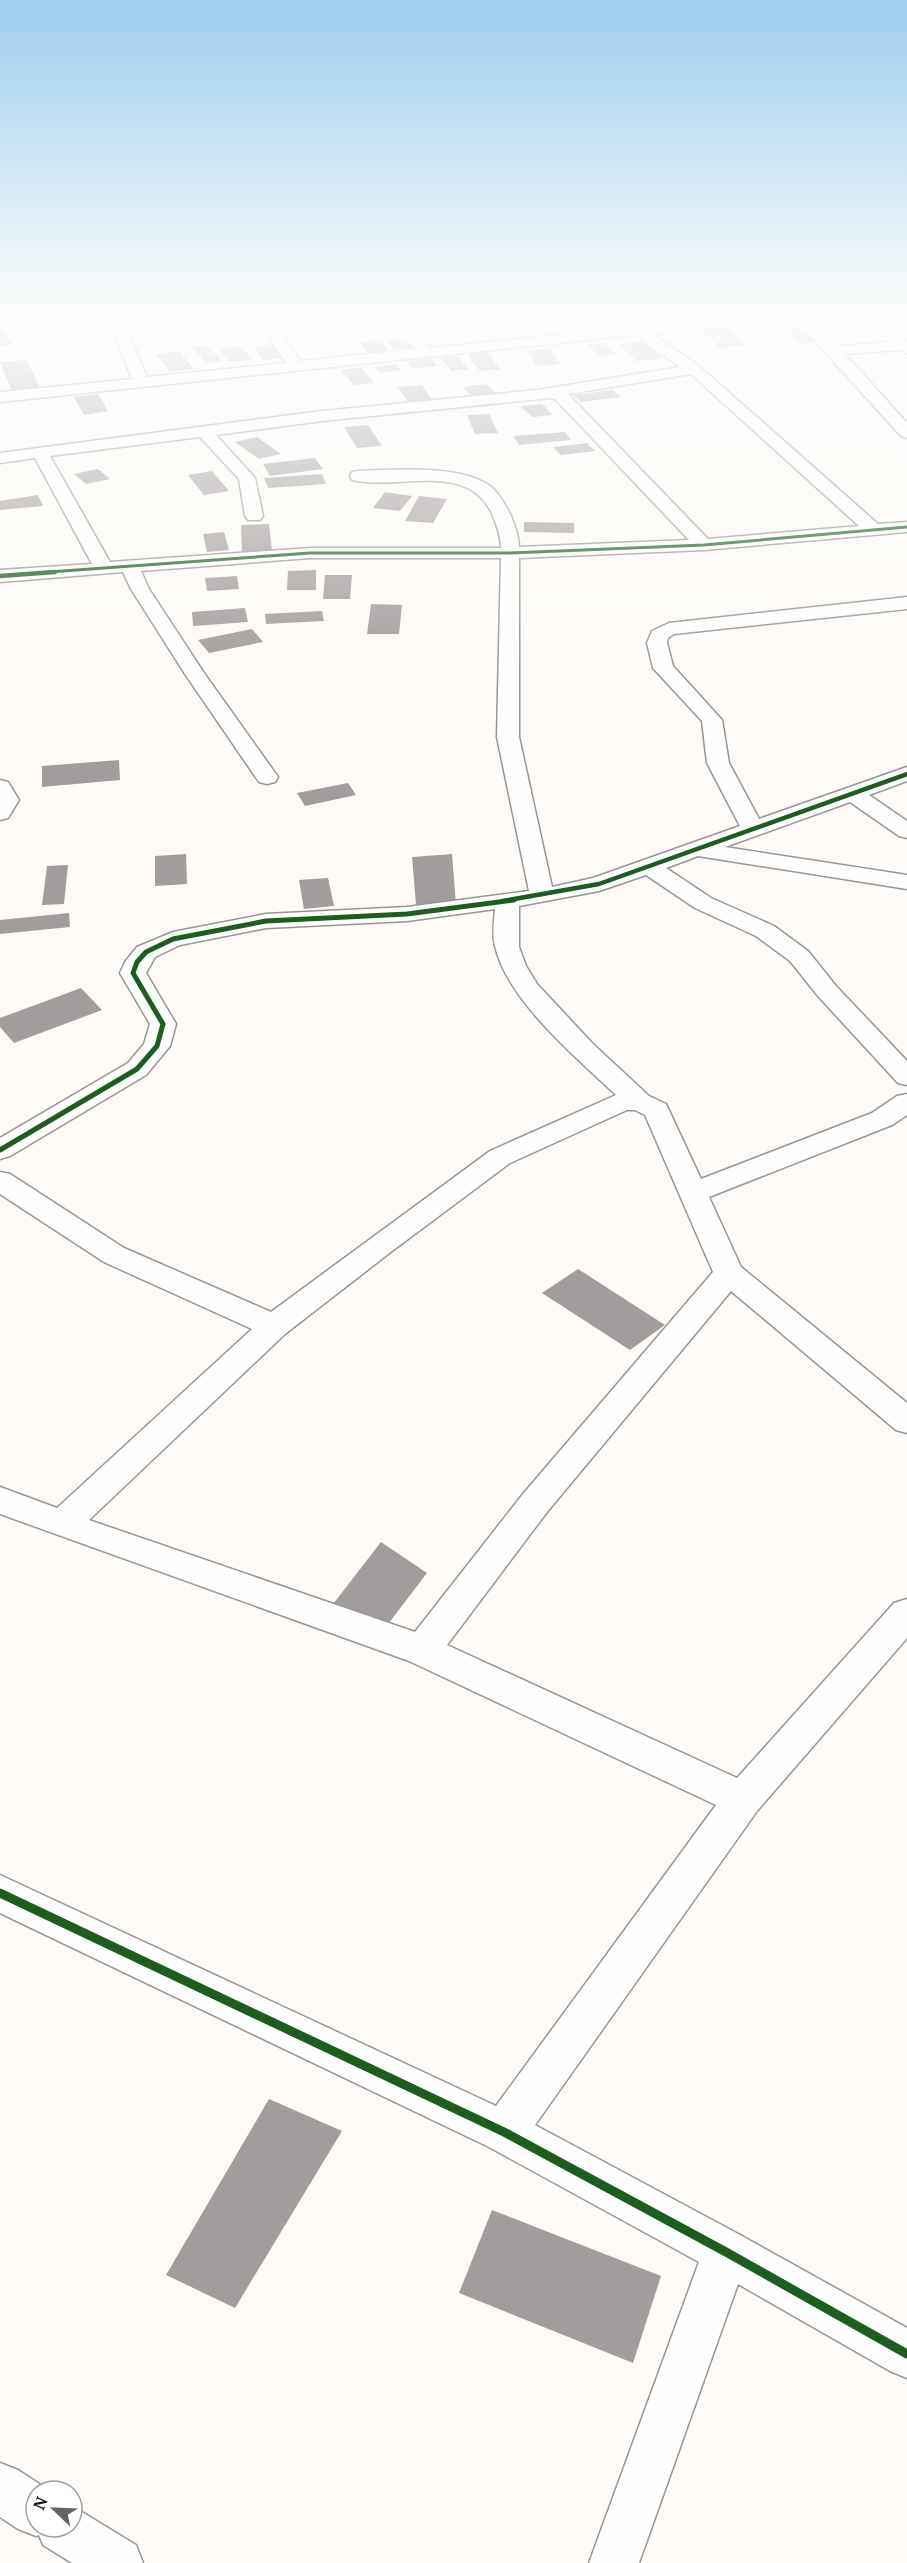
<svg xmlns="http://www.w3.org/2000/svg" width="907" height="2563" viewBox="0 0 907 2563" font-family="'PT Serif',serif">
<style>
.building{fill:#a19d9c}
.lines{fill:none;stroke-linecap:round;stroke-linejoin:round}
.minor-casing{stroke:#979695;stroke-width:3}
.minor{fill:#fffefe;fill-rule:evenodd}
.cycleway-far3-casing{stroke:#fff;stroke-width:5}
.cycleway-far2-casing{stroke:#fff;stroke-width:8}
.cycleway-far1-casing{stroke:#fff;stroke-width:9}
.cycleway-casing{stroke:#fff;stroke-width:13}
.cycleway-far3{stroke:#1b5e20;stroke-width:3}
.cycleway-far2{stroke:#1b5e20;stroke-width:4.5}
.cycleway-far1{stroke:#1b5e20;stroke-width:5}
.cycleway{stroke:#1b5e20;stroke-width:9}
</style>
<rect width="100%" height="100%" fill="#fdfaf7"/>
<g class="building">
<polygon points="223,318 250,318 253,322 229,325"/>
<polygon points="726,326 744,345 719,348 701,328"/>
<polygon points="797,326 822,341 804,344 779,329"/>
<polygon points="0,329 3,329 12,344 0,346"/>
<polygon points="407,339 413,347 393,349 387,341"/>
<polygon points="381,340 389,351 368,353 360,342"/>
<polygon points="646,341 663,359 636,361 618,344"/>
<polygon points="605,343 617,354 599,356 588,345"/>
<polygon points="276,344 285,358 262,360 254,346"/>
<polygon points="208,345 222,361 206,363 193,347"/>
<polygon points="240,346 253,359 230,362 217,349"/>
<polygon points="549,349 561,364 538,366 526,351"/>
<polygon points="179,351 194,369 170,372 156,354"/>
<polygon points="487,352 500,369 480,371 467,354"/>
<polygon points="457,356 468,369 451,371 440,357"/>
<polygon points="430,359 437,366 413,369 406,361"/>
<polygon points="27,360 40,388 12,391 0,362"/>
<polygon points="396,364 402,370 380,373 374,367"/>
<polygon points="361,367 374,383 354,385 341,370"/>
<polygon points="486,384 500,396 476,399 462,387"/>
<polygon points="422,385 433,401 409,403 398,387"/>
<polygon points="612,390 621,397 581,402 573,395"/>
<polygon points="98,394 108,411 84,415 74,397"/>
<polygon points="542,404 553,415 532,417 521,406"/>
<polygon points="489,414 498,433 475,434 467,415"/>
<polygon points="368,425 382,446 357,448 344,427"/>
<polygon points="565,432 571,440 519,445 513,436"/>
<polygon points="257,437 281,454 259,459 235,442"/>
<polygon points="587,443 595,451 561,455 553,447"/>
<polygon points="315,458 323,469 270,476 263,464"/>
<polygon points="98,469 110,479 86,484 74,474"/>
<polygon points="212,471 229,491 204,495 188,475"/>
<polygon points="322,474 326,484 268,488 264,478"/>
<polygon points="385,492 412,496 400,511 373,508"/>
<polygon points="38,495 43,506 0,510 0,501"/>
<polygon points="419,496 447,499 433,523 405,521"/>
<polygon points="524,522 574,523 574,533 524,532"/>
<polygon points="269,524 272,551 242,552 241,525"/>
<polygon points="224,532 229,550 207,552 203,534"/>
<polygon points="316,570 316,590 287,590 288,571"/>
<polygon points="325,575 352,575 350,599 323,599"/>
<polygon points="237,576 239,589 207,591 205,578"/>
<polygon points="371,604 402,605 399,634 367,634"/>
<polygon points="245,608 248,622 193,626 192,612"/>
<polygon points="322,611 324,621 266,624 265,614"/>
<polygon points="252,629 263,642 209,653 198,640"/>
<polygon points="119,760 120,780 42,787 42,766"/>
<polygon points="348,783 356,795 305,806 297,793"/>
<polygon points="186,854 187,884 155,886 155,856"/>
<polygon points="452,854 456,905 416,905 412,857"/>
<polygon points="68,865 64,904 42,905 47,866"/>
<polygon points="328,878 334,906 304,909 299,880"/>
<polygon points="69,913 70,927 0,934 0,920"/>
<polygon points="81,988 102,1010 14,1043 0,1027 0,1018"/>
<polygon points="578,1269 665,1325 630,1350 542,1293"/>
<polygon points="381,1542 427,1573 382,1632 330,1608"/>
<polygon points="269,2099 342,2131 235,2308 166,2275"/>
<polygon points="492,2210 661,2276 633,2363 459,2293"/>
</g>
<g class="lines">
<g class="minor-casing">
<g id="minor">
<polygon points="0,318 41,318 34,322 0,325"/>
<path d="M108,318H122L147,377L286,363L258,318H272L300,361L415,349L389,318H404L430,348L721,318H768L761,322L652,334L699,366L878,524L907,522V532L704,550L519,558V737L552,887L593,878L740,826L707,763L702,721L653,668L647,643L652,631L669,623L907,597V609L674,634L668,638L667,643L673,666L722,720L729,763L759,819L907,767V781L869,795L907,821V838L899,836L850,802L725,847L907,875V889L698,856L666,868L711,898L774,926L808,951L836,986L907,1061V1085L898,1083L818,996L790,961L756,936L695,908L646,875L599,891L519,906V947L526,966L537,984L593,1044L649,1096L666,1104L701,1179L872,1113L897,1096L907,1094V1115L892,1125L709,1197L741,1267L907,1403V1433L896,1430L731,1291L547,1512L447,1645L737,1778L894,1603L907,1599V1638L757,1811L535,2125L742,2236L907,2328V2378L890,2371L738,2284L639,2563H589L699,2262L489,2147L0,1913V1875L496,2106L716,1805L409,1661L0,1514V1487L57,1508L252,1329L104,1262L0,1194V1172L10,1174L124,1248L271,1312L490,1151L616,1095C577,1058 507,1000 495,946C492,935 494,921 495,909L407,921L266,928L180,945L155,957L146,973L176,1024L170,1046L146,1075L10,1156L0,1159V1138L128,1063L144,1044L150,1024L120,973L125,962L137,947L173,932L266,914L407,907L529,891L497,737L501,558H310L141,571L149,589L204,673L278,777L275,782L267,784L259,782L185,674L131,589L123,572L0,582V570L92,564L35,458L0,463V453L322,411L537,390L680,367L635,335L0,402V392L132,379ZM691,374L859,526L708,539L568,394ZM551,398L556,400L689,540L519,547C519,536 515,527 511,516C506,506 499,493 490,486C460,464 394,470 358,471L352,472L350,476L352,480C397,491 469,459 493,516C497,527 501,536 501,548H310L110,562L50,456L200,437L239,479L245,516L248,520H260L263,516L255,478L216,435L322,421ZM627,1110H635L645,1115L713,1272L523,1494L415,1632L89,1520L285,1334L392,1251L510,1163Z"/>
<polygon points="794,318 809,318 838,346 891,342 868,318 883,318 907,341 907,353 899,350 845,354 907,423 907,438 901,436"/>
<polygon points="0,780 8,782 19,800 8,818 0,820"/>
<polygon points="0,2463 18,2470 50,2491 36,2491 36,2527 72,2527 72,2506 136,2545 143,2563 72,2563 43,2545 39,2535 36,2536 18,2529 0,2517"/>
</g>
</g>
<use href="#minor" class="minor"/>
<g class="cycleway-far3-casing">
<polyline id="cycleway-far3" points="35,573 310,553 510,553 704,545 907,527"/>
</g>
<g class="cycleway-far2-casing">
<g id="cycleway-far2">
<polyline points="0,576 55,572"/>
<polyline points="503,901 599,884 907,774"/>
</g>
</g>
<g class="cycleway-far1-casing">
<polyline id="cycleway-far1" points="0,1150 137,1069 157,1046 163,1024 133,973 137,962 146,952 173,939 266,921 407,914 514,900"/>
</g>
<g class="cycleway-casing">
<polyline id="cycleway" points="0,1893 504,2132 726,2252 907,2354"/>
</g>
<use href="#cycleway-far3" class="cycleway-far3"/>
<use href="#cycleway-far2" class="cycleway-far2"/>
<use href="#cycleway-far1" class="cycleway-far1"/>
<use href="#cycleway" class="cycleway"/>
</g>
<linearGradient id="sky" x2="0" y2="1"><stop stop-color="#9eceee"/><stop offset="0.47" stop-color="#fefdfb"/><stop offset="1" stop-color="#fefdfb" stop-opacity="0"/></linearGradient>
<rect width="907" height="677" fill="url(#sky)"/>
<g transform="translate(54 2509) rotate(293)"><circle r="28" fill="#ffffff" stroke="#a0a0a0" stroke-width="1.5"/>
<path d="M0-4.5L10 22L0 15L-10 22Z" fill="#646362"/>
<text y="-9" font-size="16" font-weight="bold" text-anchor="middle" fill="#111111">N</text>
</g>
</svg>
